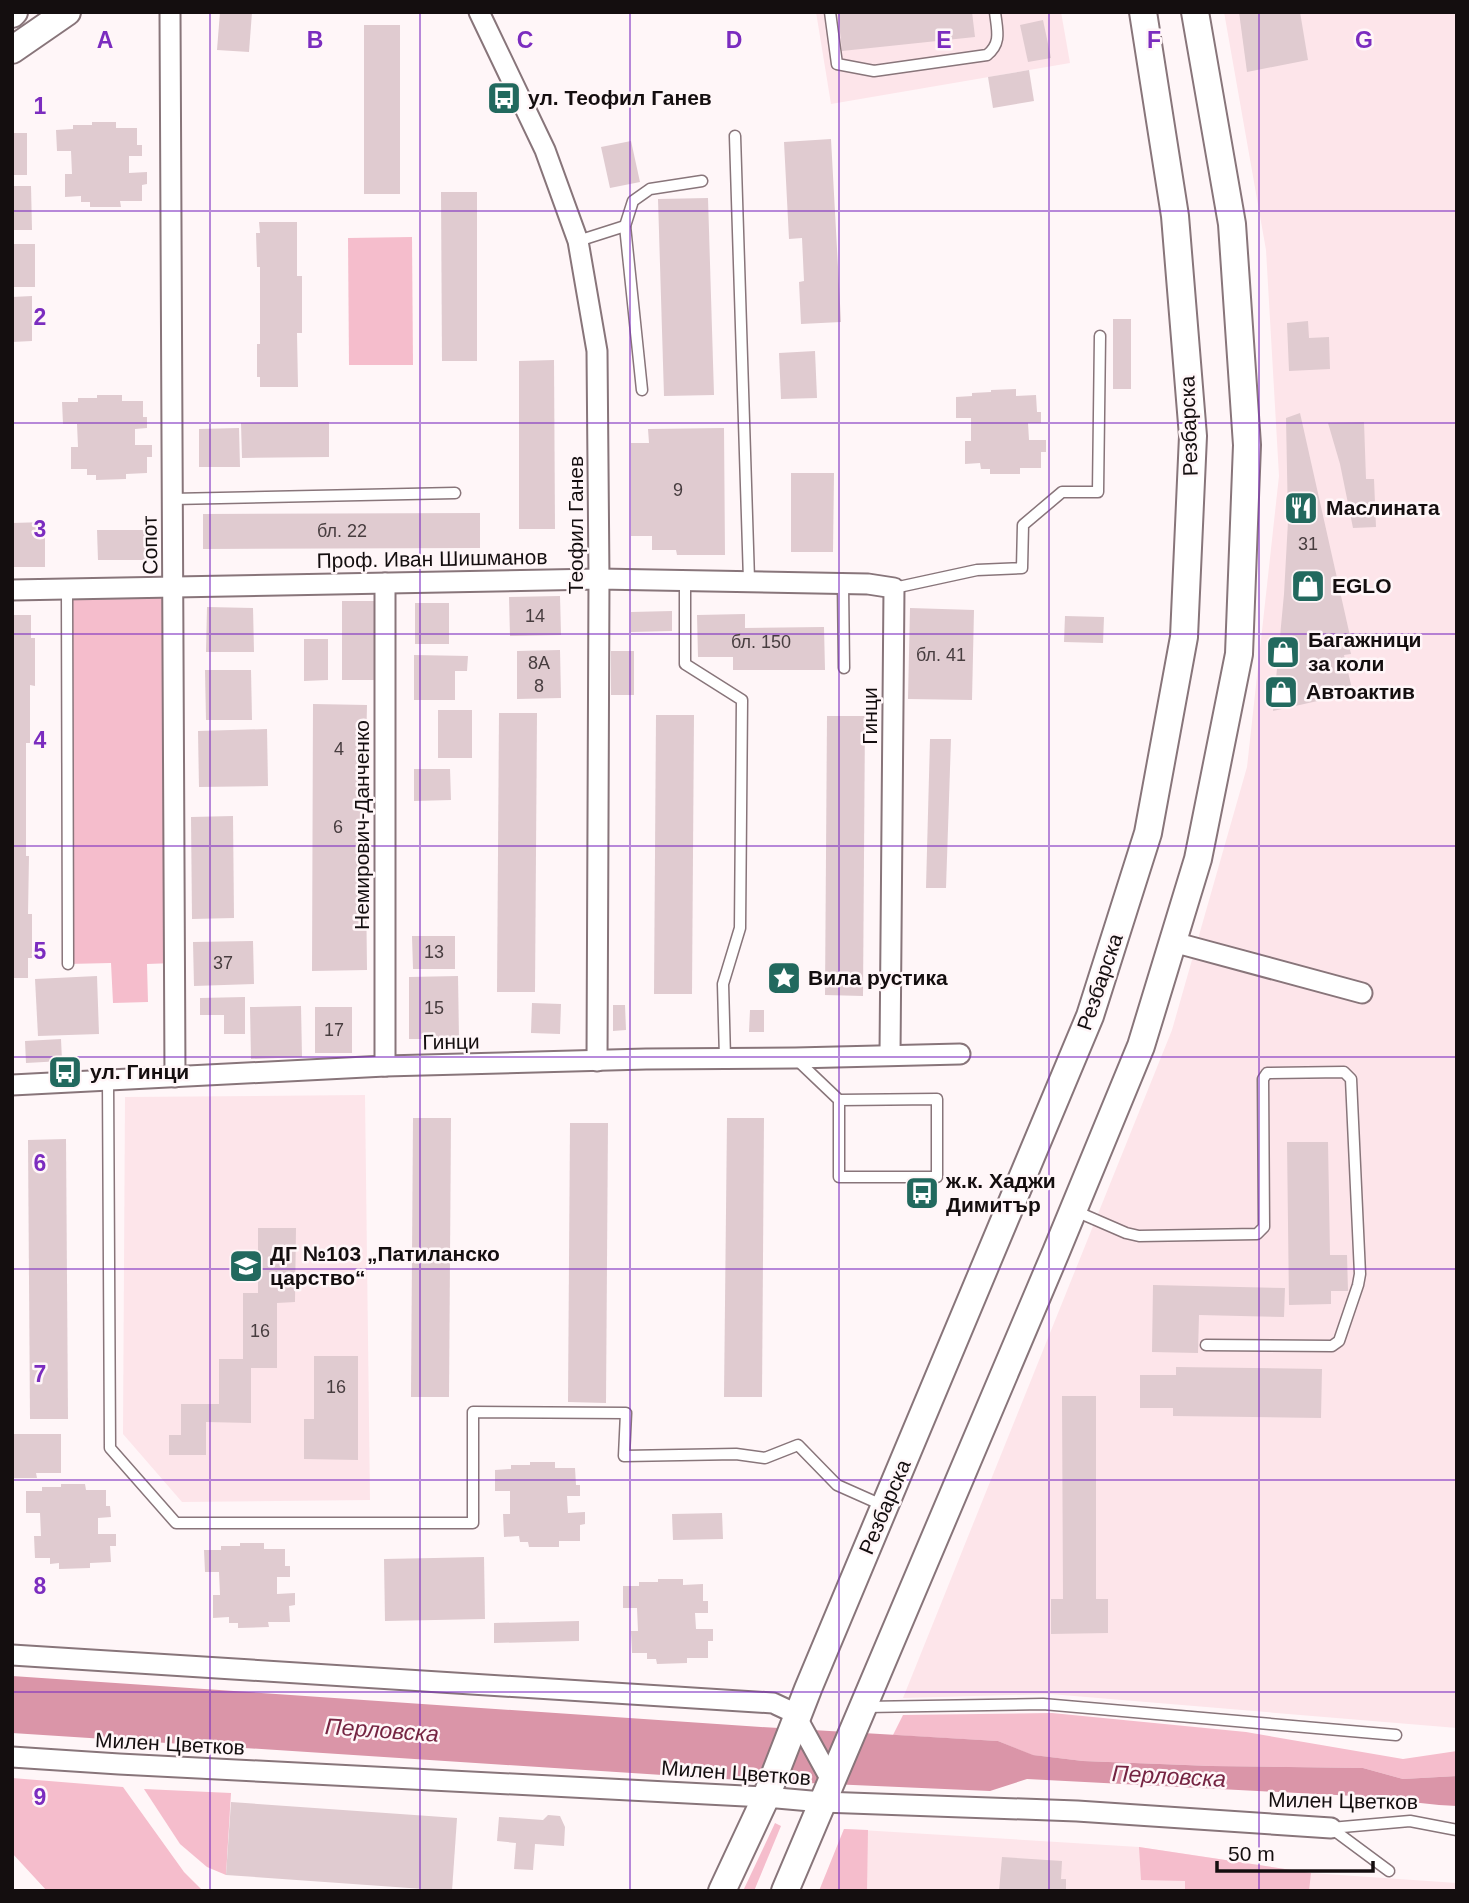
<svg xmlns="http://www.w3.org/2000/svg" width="1469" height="1903" viewBox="0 0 1469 1903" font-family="Helvetica,sans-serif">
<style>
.built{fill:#fde5ea}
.green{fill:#f5bdcc}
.water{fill:#da95a8}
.building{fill:#e0cbd0}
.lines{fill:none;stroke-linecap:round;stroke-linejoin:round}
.lane-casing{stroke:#88757a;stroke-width:13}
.street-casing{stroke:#88757a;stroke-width:23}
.secondary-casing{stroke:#88757a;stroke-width:30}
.lane{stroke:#fff;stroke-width:10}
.street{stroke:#fff;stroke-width:19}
.secondary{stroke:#fff;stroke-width:26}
.grid{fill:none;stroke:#7b2cbf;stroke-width:2;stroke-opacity:0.55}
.labels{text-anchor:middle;stroke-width:5;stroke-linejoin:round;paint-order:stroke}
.number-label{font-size:18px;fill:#473d3f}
.poi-label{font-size:21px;font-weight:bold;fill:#140e0f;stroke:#fff6f8;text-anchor:start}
.street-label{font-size:21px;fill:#140e0f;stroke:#fff6f8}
.water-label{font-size:23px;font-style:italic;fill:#752442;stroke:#fff6f8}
.grid-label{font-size:23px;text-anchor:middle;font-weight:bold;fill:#7b2cbf;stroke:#fff6f8;stroke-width:5;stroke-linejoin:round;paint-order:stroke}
</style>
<rect width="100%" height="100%" fill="#fff6f8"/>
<g class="built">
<polygon points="816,12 1061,12 1070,63 831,104"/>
<polygon points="1224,12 1457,12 1457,1728 1050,1694 903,1698 1172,1030 1247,767 1279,476 1266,250"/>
<polygon points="365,1095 370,1500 182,1502 123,1434 125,1097"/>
<polygon points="844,1829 1139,1847 1311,1873 1457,1883 1457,1891 819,1891"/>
</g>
<g class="green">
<polygon points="412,237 413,365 349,365 348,238"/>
<polygon points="173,587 174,963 147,964 148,1002 113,1003 111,963 68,964 67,589"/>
<polygon points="1052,1713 1246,1732 1403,1759 1457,1751 1457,1776 1403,1779 1363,1768 1211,1766 1083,1761 1032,1755 998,1741 893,1735 903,1715"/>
<polygon points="12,1778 123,1787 184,1872 203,1891 47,1891 12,1853"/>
<polygon points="144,1789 231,1793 226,1875 207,1867 180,1844"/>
<polygon points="775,1823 781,1826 754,1891 743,1891"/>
<polygon points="844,1829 868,1830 867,1891 819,1891"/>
<polygon points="1139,1847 1311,1873 1309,1891 1185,1891 1185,1881 1141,1880"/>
</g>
<polygon class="water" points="12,1676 761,1727 998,1741 1033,1755 1083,1761 1211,1766 1363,1768 1403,1779 1457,1776 1457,1806 1439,1805 1355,1796 1027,1779 990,1791 740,1780 12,1733"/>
<g class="building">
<polygon points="220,12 252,12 249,52 217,50"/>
<polygon points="838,12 972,12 975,37 842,51"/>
<polygon points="1239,12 1300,12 1308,60 1247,72"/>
<polygon points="1043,20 1051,58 1028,62 1020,25"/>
<rect x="364" y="25" width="36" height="169"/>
<polygon points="1029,70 1034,101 993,108 988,77"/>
<polygon points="92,122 116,122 116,128 137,128 137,145 142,145 142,156 129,156 129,173 147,172 147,184 142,185 142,201 120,201 121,207 90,207 90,202 81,202 81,196 65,197 65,174 72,174 71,151 57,151 56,130 73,129 73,125 92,125"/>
<rect x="12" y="133" width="15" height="42"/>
<polygon points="831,139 841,322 801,324 799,282 804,281 802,238 789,239 784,142"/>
<polygon points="631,141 640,182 610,188 601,147"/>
<polygon points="12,186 31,186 32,230 12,230"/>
<polygon points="441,192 477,192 477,361 442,361"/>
<polygon points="708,198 714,395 664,396 658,199"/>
<polygon points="259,222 297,222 297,276 302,276 302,333 297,333 298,387 260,387 260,377 257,377 257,344 260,344 260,267 257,267 256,233 260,233"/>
<rect x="12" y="244" width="23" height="43"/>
<polygon points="32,296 32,341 12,342 12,297"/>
<rect x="1113" y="319" width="18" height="70"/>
<polygon points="1308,321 1309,338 1329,337 1330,369 1289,371 1287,323"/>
<polygon points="815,351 817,398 781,399 779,353"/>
<polygon points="554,360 555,529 519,529 519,361"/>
<polygon points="1016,389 1016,396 1036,395 1037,412 1041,412 1041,423 1028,423 1029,440 1046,440 1046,452 1041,452 1041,468 1020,468 1020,474 990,474 990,469 981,469 980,463 965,464 965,441 971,441 971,418 956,418 956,397 972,396 972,393 991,392 991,390"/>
<polygon points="97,395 122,395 122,401 143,401 143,417 147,417 147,428 135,429 135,445 152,445 152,457 147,457 147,473 126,474 126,479 96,480 96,475 87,475 87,469 71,469 71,447 78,447 77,424 63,424 62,402 78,402 78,398 97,398"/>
<polygon points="1300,413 1350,636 1347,637 1351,654 1344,655 1353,693 1273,711 1284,594 1288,521 1286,418"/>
<polygon points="329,422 329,457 242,458 241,423"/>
<polygon points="1364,422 1366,479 1374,479 1376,527 1353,528 1340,464 1328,423"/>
<polygon points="239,428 240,467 199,467 199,429"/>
<polygon points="724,428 725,555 677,555 676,550 652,550 652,536 631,536 631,443 649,443 648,429"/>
<polygon points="791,473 834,473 833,552 791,552"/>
<polygon points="480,513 480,548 203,549 203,514"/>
<polygon points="45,522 45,567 12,567 12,523"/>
<polygon points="97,530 148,530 148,560 98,560"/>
<polygon points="560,596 561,635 510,636 509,597"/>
<polygon points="342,601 375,601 374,680 342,680"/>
<rect x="415" y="603" width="34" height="41"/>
<polygon points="207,607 253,608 254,652 206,652"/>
<polygon points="910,608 974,610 972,700 908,699"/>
<polygon points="672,611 672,631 631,632 631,612"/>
<polygon points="745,614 745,628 824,627 825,670 733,670 733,657 698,657 697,615"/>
<polygon points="12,615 31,615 31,638 35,638 35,686 30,685 30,743 26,743 26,856 29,856 28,914 32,914 32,958 28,958 28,978 12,978"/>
<polygon points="1065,616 1104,617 1103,643 1064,642"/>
<polygon points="304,639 328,639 328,680 304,681"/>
<polygon points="560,650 561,698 517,699 517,651"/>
<rect x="611" y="651" width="23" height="44"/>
<polygon points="414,655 468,656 467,671 455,671 455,700 414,700"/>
<polygon points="205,670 251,670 252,720 206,720"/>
<polygon points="313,704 367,705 365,794 367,970 312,971"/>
<rect x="438" y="710" width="34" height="48"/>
<polygon points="499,713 537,713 535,992 497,992"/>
<polygon points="656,715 694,715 692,994 654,994"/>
<polygon points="827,716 865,716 863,996 825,995"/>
<polygon points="267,729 268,786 199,787 198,731"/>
<polygon points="930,739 951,739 946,888 926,888"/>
<polygon points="414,769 450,769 451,800 414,801"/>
<polygon points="233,816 234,918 192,919 191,817"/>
<polygon points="412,936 455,936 455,969 413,969"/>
<polygon points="253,941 254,984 194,986 193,942"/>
<polygon points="97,976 99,1034 38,1036 35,979"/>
<polygon points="458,976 459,1039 409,1039 409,977"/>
<polygon points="245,997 245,1034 224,1034 224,1015 200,1015 200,998"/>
<polygon points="532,1003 561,1004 560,1034 531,1033"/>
<polygon points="613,1005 625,1005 626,1030 613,1031"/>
<polygon points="301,1006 302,1057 251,1059 250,1007"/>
<rect x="315" y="1007" width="37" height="46"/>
<polygon points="750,1010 764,1010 764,1032 749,1032"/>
<polygon points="61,1039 62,1061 26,1063 25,1041"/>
<polygon points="413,1118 451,1118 449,1397 411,1397"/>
<polygon points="727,1118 764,1118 762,1397 724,1397"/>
<polygon points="570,1123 608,1123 606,1403 568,1402"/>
<polygon points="66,1139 68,1419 30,1419 28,1140"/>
<polygon points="1287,1142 1328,1142 1330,1255 1347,1255 1348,1291 1331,1291 1331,1304 1289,1305"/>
<polygon points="258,1228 296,1228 295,1302 277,1303 277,1368 251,1368 251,1423 206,1422 206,1455 169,1455 169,1435 181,1435 181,1404 219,1404 219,1359 243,1359 243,1293 258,1293"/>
<polygon points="1153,1285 1285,1288 1284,1317 1199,1315 1198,1353 1152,1352"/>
<polygon points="314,1356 358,1356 358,1460 304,1459 304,1419 314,1419"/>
<polygon points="1176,1367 1322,1369 1321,1418 1173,1416 1173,1408 1140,1408 1140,1375 1176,1375"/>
<polygon points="1062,1396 1096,1396 1096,1599 1108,1599 1108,1633 1051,1634 1051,1599 1063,1599"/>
<polygon points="12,1434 61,1434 61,1473 36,1473 37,1478 12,1478"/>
<polygon points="530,1462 555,1462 555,1468 575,1468 576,1485 580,1485 580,1496 567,1496 568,1513 585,1512 585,1524 580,1525 580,1541 559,1541 559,1547 529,1547 528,1542 520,1542 519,1536 504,1537 503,1514 510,1514 510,1491 495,1491 495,1470 511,1469 511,1465 530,1465"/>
<polygon points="61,1484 85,1484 86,1490 106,1490 106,1506 110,1506 111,1517 98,1518 98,1534 116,1534 116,1546 110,1546 111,1562 90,1563 90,1568 59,1569 59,1563 50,1564 50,1558 35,1558 34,1536 41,1536 40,1513 26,1513 26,1491 42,1491 42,1487 61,1487"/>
<polygon points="722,1513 723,1539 673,1540 672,1514"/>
<polygon points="240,1543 264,1543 264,1549 285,1549 285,1566 290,1566 290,1577 277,1577 277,1594 295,1593 295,1605 289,1606 290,1622 268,1622 269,1627 238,1628 238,1623 229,1623 229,1617 213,1618 213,1595 220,1595 219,1572 205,1572 204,1550 221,1550 221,1546 240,1546"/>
<polygon points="484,1557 485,1619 385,1621 384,1559"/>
<polygon points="658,1579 683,1579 683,1585 703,1584 703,1601 708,1601 708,1613 695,1613 696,1629 713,1629 713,1641 708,1641 708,1658 687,1658 687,1663 657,1664 656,1659 647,1659 647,1653 632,1653 631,1631 638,1631 637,1608 623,1608 623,1586 639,1586 639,1582 658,1582"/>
<polygon points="579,1621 579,1641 494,1643 494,1623"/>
<polygon points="231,1802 457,1818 452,1891 226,1875"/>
<polygon points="548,1815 560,1816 565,1827 564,1846 535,1844 533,1870 514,1869 516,1843 497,1841 499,1817 543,1820"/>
<polygon points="1002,1857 1062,1861 1061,1879 1066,1879 1066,1891 999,1891"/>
</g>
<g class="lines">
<g class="lane-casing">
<g id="lane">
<path d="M830,12L837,64L874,71L987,55C1002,43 997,30 995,12"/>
<polyline points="735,136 749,580"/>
<polyline points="578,241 625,226"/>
<polyline points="642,390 625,226 633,201 650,189 702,181"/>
<polyline points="172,499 455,493"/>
<polyline points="685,580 685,664 742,700 740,928 723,984 725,1058"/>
<polyline points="843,583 844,668"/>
<polyline points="894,588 977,570 1022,568 1023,525 1062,492 1098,492 1100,336"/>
<polyline points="67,589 68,964"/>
<polyline points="796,1059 839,1100 937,1099 937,1177 839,1177 839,1100"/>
<polyline points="108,1079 110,1448 176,1523 473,1523 473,1412 626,1413 624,1456 736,1454 765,1458 798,1445 837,1485 882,1505"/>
<polyline points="1073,1210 1126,1233 1139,1236 1257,1234 1264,1227 1263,1079 1267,1073 1344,1072 1351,1079 1360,1274 1358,1285 1339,1341 1332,1346 1206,1345"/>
<polyline points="865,1707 1043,1704 1396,1735"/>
<polyline points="1331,1828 1410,1821 1457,1830"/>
<polyline points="1331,1828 1389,1871"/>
</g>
</g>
<g class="street-casing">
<g id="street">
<polyline points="170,12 175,1077"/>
<polyline points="479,12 545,150 578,241 597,351 599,579 597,1061"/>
<polyline points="385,583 385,1066"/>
<polyline points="12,590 599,579 868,584 894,588 890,1055"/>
<polyline points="1173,942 1362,993"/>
<polyline points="12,1085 385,1066 646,1059 795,1058 960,1054"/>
<polyline points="12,1655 773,1703 788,1710 797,1718 831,1780"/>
<polyline points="12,1757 119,1764 766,1797 822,1802 1077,1811 1331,1828"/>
</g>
</g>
<g class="secondary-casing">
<g id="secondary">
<polyline points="12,14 14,12"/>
<polyline points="12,50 67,12"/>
<polyline points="722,1891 766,1797 808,1689 1090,1016 1148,833 1184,637 1193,436 1175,216 1143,12"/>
<polyline points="785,1891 1056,1252 1141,1046 1198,859 1239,654 1247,445 1232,224 1195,12"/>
</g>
</g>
<use href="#lane" class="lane"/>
<use href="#street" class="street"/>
<use href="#secondary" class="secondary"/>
</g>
<path class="grid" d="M210,12V1891M420,12V1891M630,12V1891M839,12V1891M1049,12V1891M1259,12V1891M12,211H1457M12,423H1457M12,634H1457M12,846H1457M12,1057H1457M12,1269H1457M12,1480H1457M12,1692H1457"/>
<defs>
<g id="bus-square" transform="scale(1.75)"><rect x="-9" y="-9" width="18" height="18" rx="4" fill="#22695e" stroke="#fff6f8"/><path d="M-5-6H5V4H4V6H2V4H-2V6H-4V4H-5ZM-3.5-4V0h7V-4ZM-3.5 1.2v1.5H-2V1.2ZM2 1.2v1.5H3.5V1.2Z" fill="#fff"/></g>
<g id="restaurant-square" transform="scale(1.75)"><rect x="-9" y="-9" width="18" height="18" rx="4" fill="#22695e" stroke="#fff6f8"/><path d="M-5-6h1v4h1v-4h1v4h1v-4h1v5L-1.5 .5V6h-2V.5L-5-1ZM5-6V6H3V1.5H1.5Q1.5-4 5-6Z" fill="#fff"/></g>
<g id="shop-square" transform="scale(1.75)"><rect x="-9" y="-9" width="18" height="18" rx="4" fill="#22695e" stroke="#fff6f8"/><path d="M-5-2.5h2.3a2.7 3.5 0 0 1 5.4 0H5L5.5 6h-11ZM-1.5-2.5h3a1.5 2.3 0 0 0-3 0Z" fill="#fff"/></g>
<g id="sight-square" transform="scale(1.75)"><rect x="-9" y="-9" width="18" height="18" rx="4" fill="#22695e" stroke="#fff6f8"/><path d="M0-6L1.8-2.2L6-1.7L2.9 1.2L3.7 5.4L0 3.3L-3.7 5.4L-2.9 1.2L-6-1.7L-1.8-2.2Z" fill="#fff"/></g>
<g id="school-square" transform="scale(1.75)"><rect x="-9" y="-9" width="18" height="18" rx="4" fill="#22695e" stroke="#fff6f8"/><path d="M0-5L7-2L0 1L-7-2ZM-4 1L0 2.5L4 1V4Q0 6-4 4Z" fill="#fff"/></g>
</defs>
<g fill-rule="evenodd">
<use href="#bus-square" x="504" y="98"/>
<use href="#restaurant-square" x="1301" y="508"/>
<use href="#shop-square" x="1308" y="586"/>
<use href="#shop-square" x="1283" y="652"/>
<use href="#shop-square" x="1281" y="692"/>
<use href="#sight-square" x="784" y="978"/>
<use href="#bus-square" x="65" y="1072"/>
<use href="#bus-square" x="922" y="1193"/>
<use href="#school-square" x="246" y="1266"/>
</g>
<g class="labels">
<g class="number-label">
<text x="678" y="496">9</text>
<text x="342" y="537">бл. 22</text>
<text x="1308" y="550">31</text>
<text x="535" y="622">14</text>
<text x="761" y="648">бл. 150</text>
<text x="941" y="661">бл. 41</text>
<text x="539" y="669">8А</text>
<text x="539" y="692">8</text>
<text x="339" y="755">4</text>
<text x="338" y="833">6</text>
<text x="434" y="958">13</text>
<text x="223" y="969">37</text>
<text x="434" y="1014">15</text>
<text x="334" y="1036">17</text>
<text x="260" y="1337">16</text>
<text x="336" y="1393">16</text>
</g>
<g class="poi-label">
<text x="528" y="105">ул. Теофил Ганев</text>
<text x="1326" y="515">Маслината</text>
<text x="1332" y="593">EGLO</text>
<text x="1308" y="647">Багажници<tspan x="1308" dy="24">за коли</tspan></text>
<text x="1306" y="699">Автоактив</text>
<text x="808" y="985">Вила рустика</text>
<text x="90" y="1079">ул. Гинци</text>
<text x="946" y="1188">ж.к. Хаджи<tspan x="946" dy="24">Димитър</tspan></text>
<text x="270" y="1261">ДГ №103 „Патиланско<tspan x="270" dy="24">царство“</tspan></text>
</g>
<g class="street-label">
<text transform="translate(1189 426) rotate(-92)" y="7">Резбарска</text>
<text transform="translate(576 525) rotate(-90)" y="7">Теофил Ганев</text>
<text transform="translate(150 545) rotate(-91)" y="7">Сопот</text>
<text transform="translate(432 559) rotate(-1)" y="7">Проф. Иван Шишманов</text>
<text transform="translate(870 716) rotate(-90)" y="7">Гинци</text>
<text transform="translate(362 825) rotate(-90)" y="7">Немирович-Данченко</text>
<text transform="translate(1100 982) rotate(-71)" y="7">Резбарска</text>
<text transform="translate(451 1042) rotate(-1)" y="7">Гинци</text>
<text transform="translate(885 1507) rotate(-67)" y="7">Резбарска</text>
<text transform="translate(170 1744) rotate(3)" y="7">Милен Цветков</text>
<text transform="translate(736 1773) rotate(4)" y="7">Милен Цветков</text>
<text transform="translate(1343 1801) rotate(1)" y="7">Милен Цветков</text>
</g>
<g class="water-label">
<text transform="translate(382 1730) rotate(4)" y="8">Перловска</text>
<text transform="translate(1169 1776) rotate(3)" y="8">Перловска</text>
</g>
</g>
<g class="grid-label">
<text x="105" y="48">A</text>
<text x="315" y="48">B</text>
<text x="525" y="48">C</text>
<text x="734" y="48">D</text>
<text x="944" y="48">E</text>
<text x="1154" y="48">F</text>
<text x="1364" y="48">G</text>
<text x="40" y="114">1</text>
<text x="40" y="325">2</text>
<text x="40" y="537">3</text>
<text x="40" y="748">4</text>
<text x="40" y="959">5</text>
<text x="40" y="1171">6</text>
<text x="40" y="1382">7</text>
<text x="40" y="1594">8</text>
<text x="40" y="1805">9</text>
</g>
<rect width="1469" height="1903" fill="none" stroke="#140e0f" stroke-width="28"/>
<path d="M1217 1861v10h156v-10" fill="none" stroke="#140e0f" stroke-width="3.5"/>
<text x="1228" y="1861" font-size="21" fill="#140e0f" stroke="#fff6f8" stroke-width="5" paint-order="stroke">50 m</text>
</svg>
